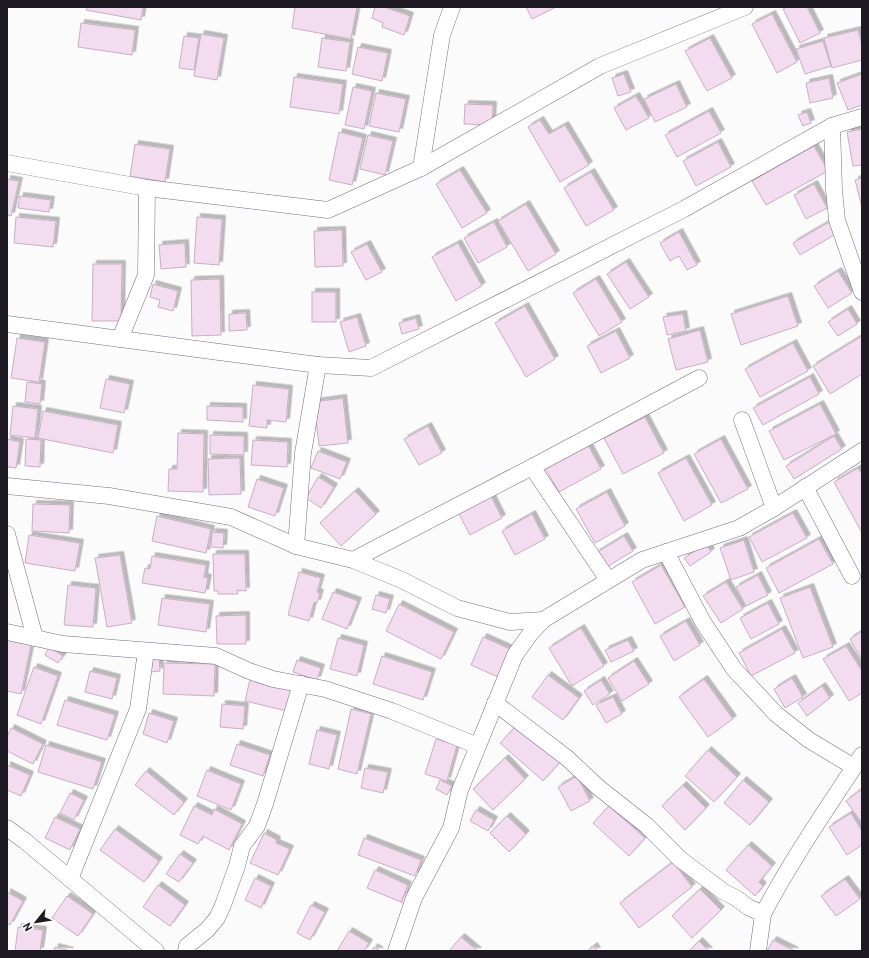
<svg xmlns="http://www.w3.org/2000/svg" width="869" height="958" viewBox="0 0 869 958" font-family="Barlow,sans-serif">
<style>
.building{fill:#f4dcf0;stroke:#c6afc2;filter:url(#shadow)}
.lines{fill:none;stroke-linecap:round;stroke-linejoin:round}
.minor-casing{stroke:#786e86;stroke-width:17}
.minor{stroke:#fff;stroke-width:16}
</style>
<defs>
<filter id="shadow"><feDropShadow dx="3.5" dy="-3.5" stdDeviation="0" flood-color="#0004"/></filter>
</defs>
<rect width="100%" height="100%" fill="#fbfbfb"/>
<g class="building">
<polygon points="87,7 143,7 141,20 86,10"/>
<polygon points="295,7 357,7 351,39 292,28"/>
<polygon points="375,7 384,7 410,16 404,35 382,27 383,23 372,18"/>
<polygon points="526,7 556,7 532,19"/>
<polygon points="787,7 807,7 820,33 800,43 783,9"/>
<polygon points="772,14 797,62 777,73 752,24"/>
<polygon points="81,23 135,30 132,55 78,47"/>
<polygon points="858,30 862,45 862,60 832,68 824,38"/>
<polygon points="201,34 224,38 217,80 194,76"/>
<polygon points="184,36 199,38 194,70 179,68"/>
<polygon points="322,38 350,42 346,71 318,67"/>
<polygon points="710,38 732,78 707,91 685,51"/>
<polygon points="823,41 831,66 805,74 796,49"/>
<polygon points="358,47 388,53 382,81 352,74"/>
<polygon points="624,74 631,92 618,96 612,78"/>
<polygon points="862,74 862,105 848,110 837,83"/>
<polygon points="294,77 343,84 339,114 290,107"/>
<polygon points="829,78 833,98 810,103 806,83"/>
<polygon points="676,84 687,107 655,122 644,99"/>
<polygon points="353,87 372,91 364,129 345,125"/>
<polygon points="376,93 406,99 399,132 369,126"/>
<polygon points="636,96 649,118 626,130 614,108"/>
<polygon points="465,104 493,105 492,125 464,124"/>
<polygon points="709,111 721,133 677,157 665,135"/>
<polygon points="807,112 811,123 803,126 798,115"/>
<polygon points="540,120 549,134 565,125 589,165 560,182 528,127"/>
<polygon points="862,129 862,165 853,166 847,132"/>
<polygon points="339,132 363,138 352,185 329,180"/>
<polygon points="368,135 393,141 385,175 360,169"/>
<polygon points="718,142 731,167 696,186 683,161"/>
<polygon points="135,144 170,149 165,182 130,176"/>
<polygon points="814,146 828,171 766,205 752,181"/>
<polygon points="460,170 487,213 462,228 436,184"/>
<polygon points="591,172 614,210 586,226 564,188"/>
<polygon points="862,178 862,207 855,180"/>
<polygon points="7,179 19,181 11,216 7,215"/>
<polygon points="814,184 827,208 806,219 794,195"/>
<polygon points="20,196 51,200 49,212 18,208"/>
<polygon points="526,204 556,254 528,271 498,221"/>
<polygon points="16,217 56,221 53,247 14,243"/>
<polygon points="197,217 222,219 219,265 194,263"/>
<polygon points="494,222 507,247 478,263 464,238"/>
<polygon points="829,222 836,234 800,255 793,243"/>
<polygon points="342,230 343,266 315,267 314,231"/>
<polygon points="679,232 697,265 687,270 679,256 670,261 660,243"/>
<polygon points="185,243 186,267 161,269 159,245"/>
<polygon points="458,243 482,286 456,301 432,257"/>
<polygon points="367,244 382,272 366,280 351,252"/>
<polygon points="626,262 649,297 630,309 607,274"/>
<polygon points="93,264 122,264 121,321 92,321"/>
<polygon points="838,271 852,293 828,308 814,286"/>
<polygon points="220,279 221,335 192,336 191,280"/>
<polygon points="596,279 622,322 599,336 573,293"/>
<polygon points="153,284 178,291 173,311 158,307 160,300 150,297"/>
<rect x="312" y="292" width="24" height="30"/>
<polygon points="788,296 798,326 741,345 731,314"/>
<polygon points="525,306 555,359 526,377 495,323"/>
<polygon points="848,309 857,324 838,336 828,322"/>
<polygon points="246,313 247,330 229,331 229,314"/>
<polygon points="683,314 686,331 667,335 663,317"/>
<polygon points="357,317 366,346 349,352 340,322"/>
<polygon points="416,318 419,329 402,334 399,323"/>
<polygon points="700,330 708,362 676,370 668,339"/>
<polygon points="616,331 630,358 601,373 587,346"/>
<polygon points="862,336 862,374 830,394 813,366"/>
<polygon points="17,338 45,342 39,382 11,378"/>
<polygon points="793,343 808,371 760,397 745,369"/>
<polygon points="810,377 819,394 763,425 753,408"/>
<polygon points="106,379 130,384 124,413 100,408"/>
<polygon points="27,382 42,384 40,404 25,402"/>
<polygon points="253,385 289,389 286,422 267,420 267,428 249,426"/>
<polygon points="343,398 348,443 319,446 314,402"/>
<polygon points="820,404 836,434 784,460 769,431"/>
<polygon points="13,406 38,409 35,438 10,435"/>
<polygon points="207,406 243,407 243,422 207,420"/>
<polygon points="43,411 118,425 113,453 38,438"/>
<polygon points="645,417 664,453 623,474 604,438"/>
<polygon points="428,426 442,453 419,465 404,439"/>
<polygon points="178,433 204,434 203,492 168,491 169,469 177,469"/>
<polygon points="210,435 244,436 244,455 210,454"/>
<polygon points="834,436 842,449 794,479 786,466"/>
<polygon points="7,439 20,442 16,468 7,467"/>
<polygon points="26,439 41,440 40,467 25,466"/>
<polygon points="721,439 748,489 721,503 694,454"/>
<polygon points="253,440 288,442 287,467 251,465"/>
<polygon points="588,445 601,469 559,492 545,468"/>
<polygon points="318,451 347,462 340,479 311,468"/>
<polygon points="240,458 241,494 209,495 208,459"/>
<polygon points="686,458 712,505 684,521 658,473"/>
<polygon points="858,468 862,474 862,530 861,531 834,482"/>
<polygon points="318,477 334,487 321,508 306,498"/>
<polygon points="257,479 284,488 275,516 248,507"/>
<polygon points="355,491 376,514 341,546 320,523"/>
<polygon points="607,492 625,526 595,543 576,509"/>
<polygon points="490,494 502,518 470,535 457,510"/>
<polygon points="33,504 70,505 69,533 32,531"/>
<polygon points="793,513 807,538 762,562 749,537"/>
<polygon points="532,514 545,539 515,555 502,531"/>
<polygon points="157,516 211,529 206,553 152,541"/>
<polygon points="212,532 224,533 223,548 211,547"/>
<polygon points="29,535 80,543 75,571 25,563"/>
<polygon points="624,536 633,551 605,568 596,553"/>
<polygon points="819,539 833,564 779,593 766,568"/>
<polygon points="744,540 754,572 731,580 720,548"/>
<polygon points="706,544 711,552 690,566 684,558"/>
<polygon points="213,554 245,554 246,591 237,590 238,594 218,594 218,591 214,591"/>
<polygon points="120,555 132,623 107,627 95,558"/>
<polygon points="152,556 206,565 204,577 208,578 205,593 142,583 145,568 150,569"/>
<polygon points="661,565 685,607 655,624 632,582"/>
<polygon points="299,572 321,578 317,592 320,593 317,603 314,602 309,621 288,615"/>
<polygon points="758,575 768,595 746,606 736,587"/>
<polygon points="726,582 743,609 721,623 703,596"/>
<polygon points="68,585 96,588 93,627 64,625"/>
<polygon points="810,587 833,647 803,658 780,598"/>
<polygon points="333,592 358,601 347,629 322,619"/>
<polygon points="376,595 390,599 386,613 372,609"/>
<polygon points="162,598 210,604 206,632 158,625"/>
<polygon points="768,603 779,624 751,639 740,618"/>
<polygon points="399,604 454,632 441,659 386,631"/>
<polygon points="246,615 246,644 217,644 216,616"/>
<polygon points="686,621 700,645 674,661 660,636"/>
<polygon points="581,628 604,666 572,686 549,648"/>
<polygon points="782,629 795,653 751,676 739,653"/>
<polygon points="862,631 862,660 850,639"/>
<polygon points="483,637 510,649 498,677 471,665"/>
<polygon points="338,638 364,645 357,676 330,669"/>
<polygon points="7,640 31,645 21,694 7,691"/>
<polygon points="628,640 634,651 611,662 605,650"/>
<polygon points="846,646 862,671 862,693 849,701 823,659"/>
<polygon points="49,647 63,656 58,663 45,655"/>
<polygon points="159,656 160,671 149,672 148,657"/>
<polygon points="382,656 432,672 423,700 373,684"/>
<polygon points="297,660 321,668 317,680 293,672"/>
<polygon points="634,661 649,684 622,701 608,678"/>
<polygon points="164,663 215,664 214,696 163,694"/>
<polygon points="34,667 58,676 41,724 17,715"/>
<polygon points="90,671 117,678 112,699 85,692"/>
<polygon points="251,675 293,684 287,711 245,701"/>
<polygon points="548,675 579,698 563,720 532,697"/>
<polygon points="792,678 803,697 785,708 774,689"/>
<polygon points="704,679 733,719 708,737 679,697"/>
<polygon points="601,680 610,694 593,705 584,691"/>
<polygon points="822,686 830,698 807,716 798,703"/>
<polygon points="613,697 622,714 606,723 596,705"/>
<polygon points="65,700 115,715 107,740 57,725"/>
<polygon points="222,704 245,706 243,729 220,727"/>
<polygon points="351,709 371,714 357,774 338,769"/>
<polygon points="149,713 174,721 167,743 143,734"/>
<polygon points="518,724 560,762 543,781 500,743"/>
<polygon points="11,728 43,744 33,764 7,751 7,737"/>
<polygon points="317,730 337,735 329,769 309,764"/>
<polygon points="436,739 457,745 447,781 425,774"/>
<polygon points="237,744 270,755 263,776 230,765"/>
<polygon points="46,745 102,762 93,789 38,772"/>
<polygon points="708,750 737,777 714,802 685,776"/>
<polygon points="505,758 525,779 493,810 473,789"/>
<polygon points="7,765 30,775 21,796 7,790"/>
<polygon points="365,768 388,772 383,793 361,788"/>
<polygon points="207,770 241,784 231,810 197,796"/>
<polygon points="146,771 184,802 174,815 135,785"/>
<polygon points="577,776 590,801 571,811 558,787"/>
<polygon points="440,780 452,786 447,795 436,789"/>
<polygon points="743,780 769,802 750,825 724,803"/>
<polygon points="683,785 706,808 685,830 662,806"/>
<polygon points="862,789 862,823 846,801"/>
<polygon points="70,793 84,800 74,820 60,813"/>
<polygon points="194,806 212,815 214,809 242,824 229,850 203,836 198,844 180,835"/>
<polygon points="609,806 645,838 629,856 593,823"/>
<polygon points="476,810 494,820 488,831 470,821"/>
<polygon points="851,813 862,831 862,845 847,855 829,827"/>
<polygon points="507,816 526,834 509,852 490,833"/>
<polygon points="55,817 80,829 70,850 45,838"/>
<polygon points="115,829 159,861 144,882 100,850"/>
<polygon points="264,833 277,840 276,843 290,849 278,875 250,863"/>
<polygon points="364,838 421,860 415,876 358,855"/>
<polygon points="748,845 772,866 759,882 763,886 755,896 726,870"/>
<polygon points="180,854 193,863 179,882 166,874"/>
<polygon points="673,862 692,887 639,928 620,903"/>
<polygon points="375,870 408,885 401,902 367,888"/>
<polygon points="255,878 271,886 261,908 245,900"/>
<polygon points="845,879 860,899 836,916 821,896"/>
<polygon points="158,885 185,905 170,926 143,907"/>
<polygon points="700,889 721,910 692,938 672,916"/>
<polygon points="7,892 23,901 10,925 7,923"/>
<polygon points="406,892 411,894 406,905 401,902"/>
<polygon points="67,896 93,914 78,936 52,918"/>
<polygon points="311,905 325,912 310,940 297,933"/>
<polygon points="18,927 43,930 40,951 15,951"/>
<polygon points="349,931 369,943 364,951 337,951"/>
<polygon points="461,937 478,951 449,951"/>
<polygon points="773,940 795,951 767,951"/>
<polygon points="699,941 709,951 689,951"/>
<polygon points="594,946 597,951 587,951"/>
<polygon points="55,947 70,951 54,951"/>
<polygon points="374,947 380,951 372,951"/>
</g>
<g class="lines">
<g class="minor-casing">
<g id="minor">
<polyline points="832,126 834,190 837,220 862,292"/>
<polyline points="7,163 147,188 328,210 421,168 600,66 745,7"/>
<polyline points="421,168 442,35 452,7"/>
<polyline points="7,324 318,365 371,368 684,209 832,126 862,117"/>
<polyline points="120,339 146,275 147,188"/>
<polyline points="742,420 774,508"/>
<polyline points="532,467 608,580"/>
<polyline points="7,486 109,496 231,517 296,546 353,560 402,580 457,608 510,622 543,620"/>
<polyline points="805,487 852,576"/>
<polyline points="7,534 35,638"/>
<polyline points="296,546 303,453 318,365"/>
<polyline points="666,552 703,622 734,669 776,714 809,740 854,767"/>
<polyline points="353,560 532,467 699,378"/>
<polyline points="7,632 63,644 216,656 249,671 273,679 325,689 392,711 478,746"/>
<path d="M495,703L567,758L599,788L646,825L680,859L724,892L736,898L748,907L763,914C792,859 828,807 862,755"/>
<polyline points="7,828 25,841 156,951"/>
<polyline points="70,879 138,709 146,651"/>
<polyline points="186,951 187,946 207,930 217,918 223,905 237,866 242,846 257,826 265,804 301,684"/>
<polyline points="396,951 414,898 451,828 460,790 515,655 530,634 543,620 642,560 739,528 774,508 862,451"/>
<polyline points="758,951 763,914"/>
</g>
</g>
<use href="#minor" class="minor"/>
</g>
<rect width="869" height="958" fill="none" stroke="#1e1a23" stroke-width="16"/>
<g transform="translate(36 922) rotate(240)" stroke="#ffffff" stroke-width="3" paint-order="stroke">
<path d="M0-3L7 15L0 10L-7 15Z" fill="#1e1a23"/>
<text y="-6" font-size="11" font-weight="bold" text-anchor="middle" fill="#1e1a23">N</text>
</g>
</svg>
